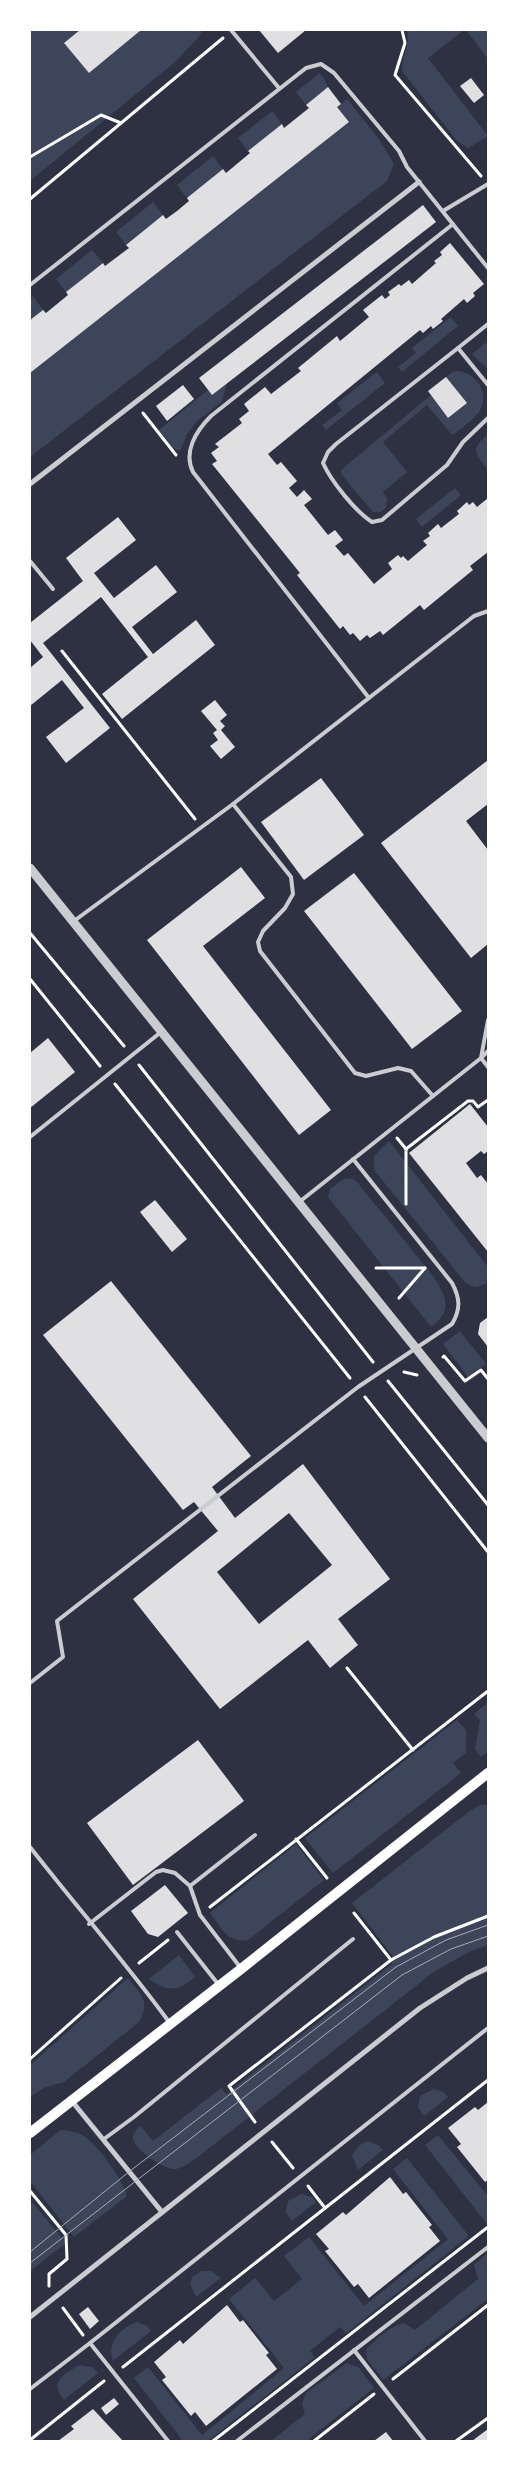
<svg xmlns="http://www.w3.org/2000/svg" width="518" height="2471" viewBox="0 0 518 2471" font-family="'Nunito Sans',sans-serif">
<style>
.green{fill:#3c4559}
.building{fill:#e0e0e3;fill-rule:evenodd}
.lines{fill:none;stroke-linecap:round;stroke-linejoin:round}
.path{stroke:#fff;stroke-width:3}
.service{stroke:#caccd0;stroke-width:4}
.minor{stroke:#caccd0;stroke-width:5}
.tertiary{stroke:#caccd0;stroke-width:9}
.secondary{stroke:#fff;stroke-width:10}
.tram{stroke:#abadb3;stroke-width:1}
</style>
<rect width="100%" height="100%" fill="#2d3142"/>
<g class="green">
<polygon points="30,30 80,30 64,43 89,73 141,30 203,30 198,38 174,63 30,181"/>
<path d="M407,30H464L428,58L488,136L468,148L458,142L402,71C402,55 410,47 407,30Z"/>
<polygon points="466,30 488,30 488,59"/>
<polygon points="319,73 324,78 328,87 306,105 296,92"/>
<polygon points="347,99 379,139 394,164 387,181 30,457 30,373 349,122 337,107"/>
<polygon points="272,111 282,124 248,151 238,138"/>
<polygon points="213,156 223,169 187,198 177,185"/>
<polygon points="153,202 163,215 126,245 116,232"/>
<polygon points="92,250 103,263 66,292 56,279"/>
<polygon points="33,296 43,310 30,320 30,299"/>
<polygon points="451,317 458,326 402,372 398,367 416,353 412,348"/>
<polygon points="488,341 488,370 472,354"/>
<path d="M454,371C474,370 492,392 479,412C473,420 460,430 452,435L427,405L383,442L407,472L383,492L387,499L386,508L381,512H373L341,474V470L431,395L448,418L466,404L446,377Z"/>
<polygon points="377,372 385,383 326,430 322,425 342,410 337,403"/>
<polygon points="227,383 222,402 197,421 188,433 180,451 173,448 159,430 208,390"/>
<path d="M488,434V470C475,453 470,449 488,434Z"/>
<polygon points="455,488 461,495 422,527 416,519"/>
<path d="M389,1141L488,1267V1282C479,1288 474,1289 465,1282L374,1170V1156Z"/>
<path d="M345,1178L353,1179L357,1182L434,1277C447,1298 453,1310 431,1327L328,1197L330,1189Z"/>
<polygon points="460,1331 486,1364 468,1377 443,1344"/>
<polygon points="488,1702 488,1752 481,1757 475,1749 480,1721 474,1714"/>
<polygon points="457,1720 466,1730 466,1753 453,1763 461,1773 333,1873 305,1838"/>
<path d="M480,1805H488V1945L471,1951L435,1971L194,2160C189,2163 182,2168 176,2169C165,2171 135,2150 133,2139C132,2133 137,2129 141,2126L153,2141L221,2088L226,2094L392,1964V1955L352,1903L471,1810Z"/>
<path d="M296,1844L324,1880L248,1940C228,1944 221,1927 210,1913Z"/>
<path d="M179,1955L195,1977C177,1992 168,1992 149,1979Z"/>
<path d="M128,1978C141,1995 151,2001 139,2022L64,2082L44,2088L30,2097V2065Z"/>
<polygon points="434,2089 444,2092 448,2097 424,2116 418,2107 420,2096"/>
<path d="M65,2130C71,2131 78,2132 84,2136C98,2145 123,2180 127,2196L74,2237L30,2181V2155L59,2131Z"/>
<polygon points="438,2135 488,2196 487,2224 425,2145"/>
<polygon points="368,2141 378,2145 383,2150 358,2170 352,2155 358,2146"/>
<polygon points="407,2158 469,2236 353,2328 346,2333 340,2327 310,2351 315,2357 208,2441 183,2441 134,2378 148,2367 202,2435 284,2368 229,2299 255,2278 274,2301 302,2279 284,2256 309,2237 364,2306 448,2239 393,2169"/>
<polygon points="301,2194 312,2197 316,2202 292,2221 286,2213 288,2201"/>
<polygon points="32,2202 66,2243 30,2271 30,2203"/>
<path d="M488,2252V2299L383,2380L367,2359L366,2350C375,2340 390,2326 404,2323L415,2330L478,2279L474,2265Z"/>
<polygon points="201,2271 211,2271 221,2278 196,2297 190,2284 192,2277"/>
<path d="M137,2322L147,2326L151,2331L113,2361C106,2343 120,2328 137,2322Z"/>
<polygon points="347,2363 358,2367 374,2388 306,2441 271,2441 305,2414 302,2403 306,2393"/>
<path d="M79,2365L93,2367L98,2373L64,2400C48,2381 64,2375 79,2365Z"/>
</g>
<g class="building">
<polygon points="80,30 141,30 89,73 64,43"/>
<polygon points="259,30 306,30 278,53"/>
<polygon points="471,78 484,95 474,103 460,86"/>
<polygon points="328,87 341,104 337,107 349,122 30,373 30,320 43,310 46,313 68,295 66,292 103,263 105,266 129,248 126,245 163,215 166,219 177,211 189,201 187,198 223,169 226,173 250,153 248,151 282,124 284,128 309,108 306,105"/>
<polygon points="423,205 436,222 212,395 199,378"/>
<polygon points="450,243 484,284 473,293 475,296 467,303 464,299 441,319 443,321 433,329 431,326 423,333 420,330 268,454 277,465 281,462 297,481 289,488 297,497 304,490 312,499 304,505 328,535 335,530 343,540 335,546 344,556 348,553 374,584 392,569 388,563 398,555 401,558 403,556 408,561 427,545 423,541 430,536 428,533 438,524 441,528 459,514 457,511 467,502 469,505 473,502 477,507 488,498 488,552 470,566 473,570 424,610 420,605 383,635 380,631 370,638 367,635 360,641 353,633 350,635 343,626 340,629 297,575 300,573 212,464 217,461 211,453 219,447 215,444 242,423 239,419 249,411 244,404 265,387 271,394 301,371 298,368 337,336 340,341 369,317 363,310 382,295 385,299 390,295 388,292 399,284 401,286 409,280 412,284 436,263 434,261 442,255 440,252"/>
<polygon points="446,377 467,403 448,418 428,391"/>
<polygon points="183,385 194,399 167,421 156,406"/>
<polygon points="118,517 136,540 94,573 114,598 156,565 177,592 132,627 153,654 196,620 215,645 122,719 102,694 148,657 101,597 43,643 110,728 66,763 46,737 84,708 62,680 30,706 30,668 43,657 30,640 30,623 83,581 66,558"/>
<polygon points="215,700 227,715 220,721 225,726 221,730 235,747 221,759 210,746 218,740 213,733 217,730 201,711"/>
<polygon points="488,760 488,804 466,821 488,850 488,944 471,958 381,843"/>
<polygon points="321,778 364,835 304,880 261,822"/>
<polygon points="241,867 265,898 203,946 331,1110 299,1135 147,940"/>
<polygon points="354,873 462,1011 412,1049 304,911"/>
<polygon points="48,1038 75,1072 30,1108 30,1053"/>
<polygon points="470,1104 488,1127 488,1151 484,1154 481,1151 466,1163 477,1178 481,1175 488,1184 488,1252 409,1153"/>
<polygon points="155,1200 187,1239 172,1252 140,1212"/>
<path d="M111,1281L251,1456L212,1487L235,1518L303,1464L390,1579L338,1619L358,1645L330,1668L308,1640L220,1709L133,1599L218,1531L194,1502L183,1510L43,1335ZM289,1513L332,1565L259,1624L217,1572Z"/>
<polygon points="488,1317 488,1347 478,1334 480,1323"/>
<polygon points="198,1740 244,1801 133,1885 87,1823"/>
<polygon points="165,1885 188,1913 158,1937 148,1934 131,1911"/>
<polygon points="488,2102 488,2180 485,2182 457,2147 461,2144 448,2128 475,2107 478,2110"/>
<polygon points="390,2177 403,2194 406,2192 432,2225 429,2227 440,2241 369,2298 358,2284 354,2287 325,2251 329,2249 316,2234 343,2212 346,2215"/>
<polygon points="227,2305 240,2322 243,2320 269,2353 266,2355 277,2369 206,2426 195,2412 191,2416 162,2380 166,2377 154,2362 180,2340 183,2344"/>
<polygon points="88,2307 99,2321 90,2329 79,2314"/>
<polygon points="114,2398 119,2404 106,2415 101,2408"/>
<polygon points="93,2409 123,2441 58,2441 74,2429 71,2426"/>
<polygon points="488,2429 488,2441 472,2441"/>
<polygon points="386,2432 393,2441 374,2441"/>
</g>
<g class="lines">
<g class="path">
<polyline points="402,30 405,43 395,75 481,176"/>
<polyline points="30,157 101,115 121,123"/>
<polyline points="30,199 223,38"/>
<polyline points="143,413 176,455"/>
<polyline points="62,651 195,819"/>
<polyline points="30,933 124,1046"/>
<polyline points="30,979 100,1066"/>
<polyline points="139,1065 373,1362"/>
<polyline points="115,1084 350,1378"/>
<polyline points="397,1138 406,1149 406,1204"/>
<polyline points="406,1149 468,1101 473,1101 478,1107 488,1100"/>
<polyline points="376,1268 425,1268"/>
<polyline points="399,1298 425,1268"/>
<polyline points="443,1357 444,1356 465,1381 481,1370 488,1379"/>
<polyline points="404,1372 417,1375"/>
<polyline points="388,1381 488,1505"/>
<polyline points="365,1397 488,1552"/>
<polyline points="347,1668 413,1750"/>
<polyline points="296,1839 327,1878"/>
<polyline points="210,1907 488,1691"/>
<polyline points="391,1960 434,1937 488,1916"/>
<polyline points="139,1963 168,1940"/>
<polyline points="30,2059 121,1978"/>
<polyline points="255,2122 229,2086 391,1960 354,1913"/>
<polyline points="272,2142 293,2168"/>
<polyline points="308,2186 325,2208"/>
<polyline points="30,2191 66,2235 67,2259 49,2274 49,2286"/>
<polyline points="63,2308 83,2335"/>
<polyline points="123,2367 488,2080"/>
<polyline points="393,2379 488,2305"/>
<polyline points="30,2440 104,2381"/>
<polyline points="213,2441 488,2227"/>
<polyline points="314,2441 374,2394"/>
<polyline points="456,2441 488,2418"/>
</g>
<g class="service">
<polyline points="231,30 279,88"/>
<polyline points="443,211 488,184"/>
<polyline points="30,285 306,68 321,64 334,73 399,151 407,167 488,268"/>
<polyline points="458,348 488,324"/>
<path d="M488,385L458,348L336,444L328,452L323,463C331,481 355,511 372,522L382,520L447,465L463,442L488,418"/>
<polyline points="30,561 53,589"/>
<path d="M369,698L193,472C183,452 196,431 211,416L453,224"/>
<polyline points="233,804 291,877 293,894 285,908 263,931 258,942 260,951 355,1073 366,1076 398,1068 411,1071 433,1096"/>
<polyline points="74,921 233,804 474,616 488,611"/>
<polyline points="488,1020 481,1058 488,1051"/>
<polyline points="30,1137 161,1032"/>
<polyline points="298,1203 481,1058 488,1067"/>
<path d="M30,1683L63,1657L57,1621L358,1387L452,1324C461,1309 460,1298 452,1283L353,1159"/>
<path d="M30,1847C76,1906 125,1962 169,2022"/>
<polyline points="190,1886 255,1835"/>
<polyline points="89,1924 156,1872 163,1870 175,1873 190,1886 200,1915 240,1967"/>
<polyline points="177,1932 218,1984"/>
<polyline points="104,2139 134,2117 353,1939"/>
<polyline points="354,2350 425,2441"/>
<polyline points="30,2389 90,2343"/>
<polyline points="168,2441 90,2343 488,2028"/>
<polyline points="237,2441 488,2247"/>
</g>
<g class="minor">
<polyline points="30,484 419,182"/>
<polyline points="71,2100 162,2212"/>
<polyline points="30,2317 420,2008 467,1978 488,1968"/>
</g>
<polyline class="tertiary" points="30,868 488,1438"/>
<polyline class="secondary" points="30,2133 241,1969 488,1773"/>
<g class="tram">
<polyline points="30,2252 130,2171 396,1967 446,1940 488,1925"/>
<polyline points="30,2263 402,1975 451,1949 488,1936"/>
</g>
</g>
<rect width="518" height="2471" fill="none" stroke="#ffffff" stroke-width="62"/>
</svg>
